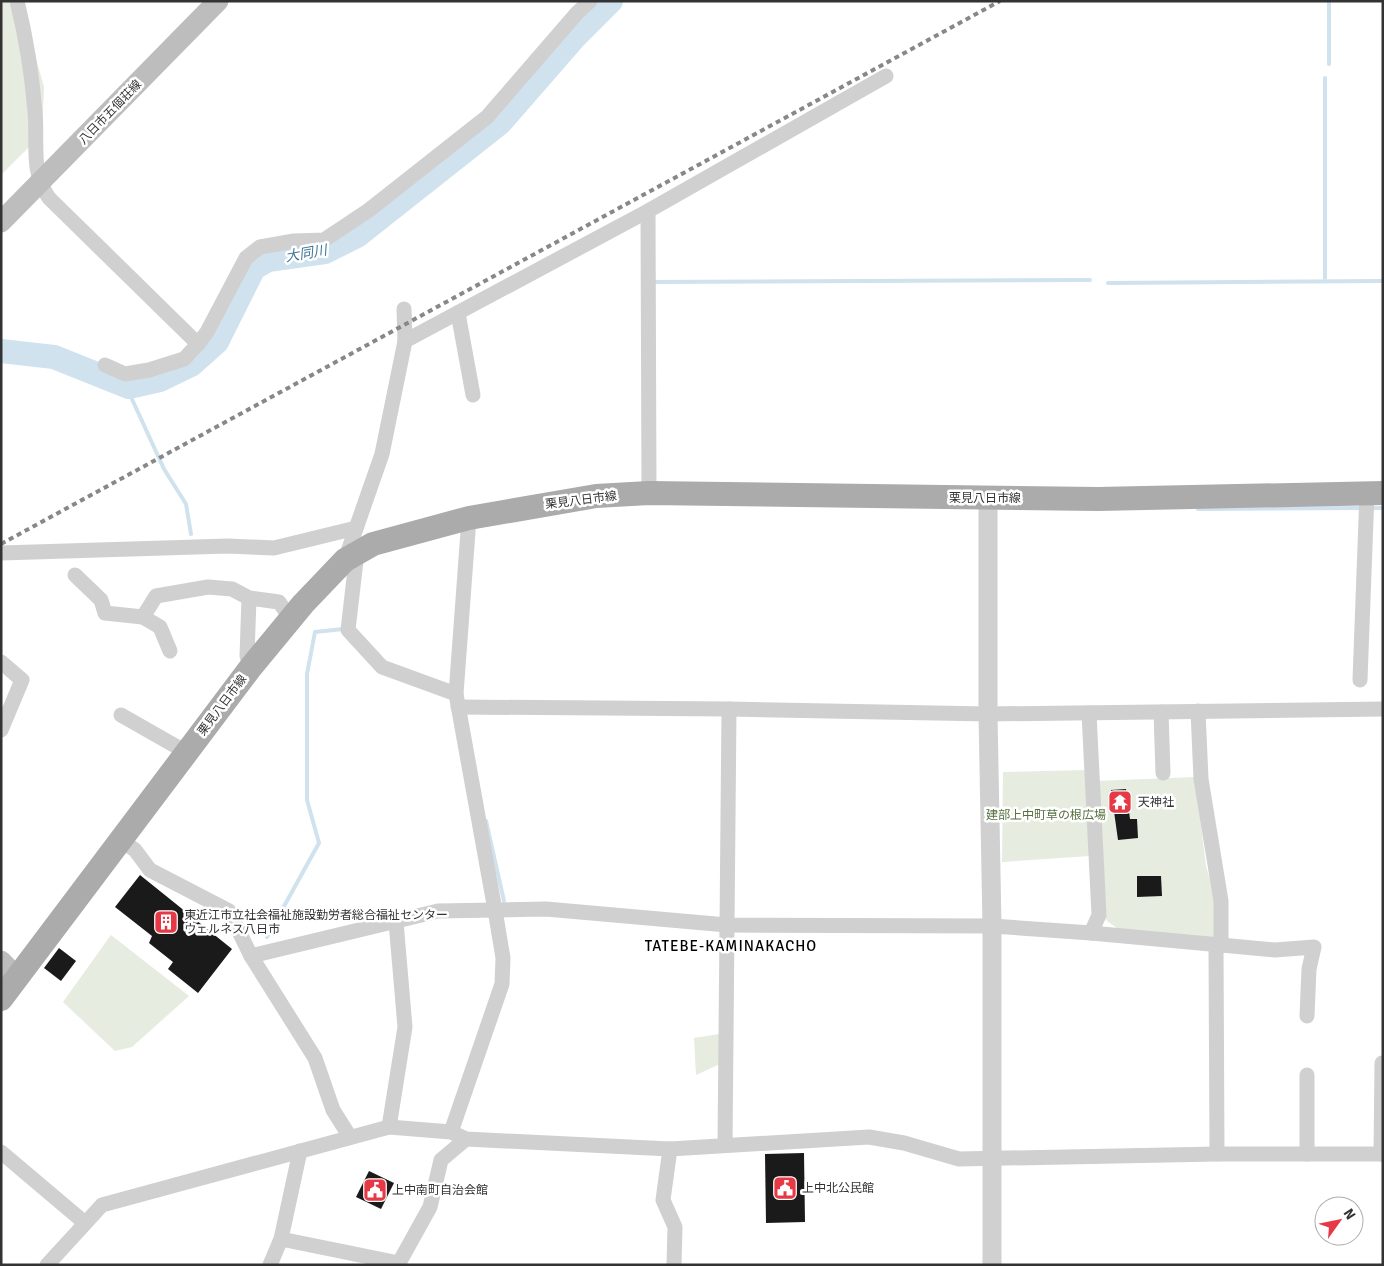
<svg xmlns="http://www.w3.org/2000/svg" width="1384" height="1266" viewBox="0 0 1384 1266" font-family="Signika,'Noto Sans JP',sans-serif">
<style>
.green{fill:#e6ecdf}
.lines{fill:none;stroke-linecap:round;stroke-linejoin:round}
.stream{stroke:#cfe2ee;stroke-width:4}
.river{stroke:#cfe2ee;stroke-width:24}
.building{fill:#1a1a1a}
.minor{stroke:#d0d0d0;stroke-width:15}
.tertiary{stroke:#d0d0d0;stroke-width:19}
.secondary{stroke:#bdbdbd;stroke-width:21}
.primary{stroke:#ababab;stroke-width:24}
.rail{stroke:#888;stroke-width:4;stroke-dasharray:5 4;stroke-linecap:butt}
.labels{text-anchor:middle;stroke-width:5;stroke-linejoin:round;paint-order:stroke}
.street-label{font-size:12px;fill:#333;stroke:#fff}
.poi-label{font-size:12px;fill:#333;stroke:#fff;text-anchor:start}
.park-label{font-size:12px;fill:#56703f;stroke:#fff}
.water-label{font-size:14px;font-style:italic;fill:#3f7597;stroke:#fff}
.quarter-label{font-size:15px;letter-spacing:1px;fill:#000;stroke:#fff}
</style>
<rect width="100%" height="100%" fill="#fff"/>
<g class="green">
<polygon points="1,1 20,1 44,87 42,134 1,175"/>
<polygon points="1087,770 1090,856 1002,862 1003,772"/>
<polygon points="1195,777 1206,866 1216,900 1216,941 1122,932 1106,920 1103,905 1096,781"/>
<polygon points="111,935 189,996 132,1047 115,1051 63,1002"/>
<polygon points="719,1034 720,1064 696,1075 694,1038"/>
</g>
<g class="lines">
<g class="stream">
<polyline points="1329,1 1329,64"/>
<polyline points="1325,78 1325,278"/>
<polyline points="652,282 1090,280"/>
<polyline points="1108,283 1383,281"/>
<polyline points="129,387 131,397 164,469 186,504 191,534"/>
<polyline points="1370,508 1383,508"/>
<polyline points="1198,509 1363,508"/>
<polyline points="486,821 504,901"/>
<polyline points="267,937 319,843 307,800 307,674 315,632 343,629"/>
</g>
<polyline class="river" points="1,351 54,357 129,387 160,380 191,365 217,342 254,268 268,260 325,252 357,236 500,123 574,38 611,1"/>
</g>
<g class="building">
<polygon points="1126,789 1130,819 1137,819 1138,838 1118,840 1111,790"/>
<polygon points="140,875 232,949 198,993 168,969 173,962 149,943 152,936 115,907"/>
<polygon points="1137,876 1161,876 1162,896 1137,897"/>
<polygon points="59,948 76,961 61,981 44,968"/>
<polygon points="804,1153 805,1222 766,1223 765,1154"/>
<polygon points="369,1171 394,1183 381,1209 356,1197"/>
</g>
<g class="lines">
<g class="minor">
<path d="M17,1C26,37 32,75 35,112C38,143 30,171 49,198L198,344L207,332L246,258L260,247L294,241L324,240L369,210L487,117L577,13L590,1"/>
<polyline points="648,211 649,493"/>
<polyline points="404,309 405,341"/>
<polyline points="458,313 473,395"/>
<polyline points="105,365 125,374 149,370 184,359 198,344"/>
<polyline points="357,552 348,630 382,667 456,694"/>
<polyline points="1,553 228,546 274,548 356,528"/>
<polyline points="345,560 382,454 405,341 648,211 886,76"/>
<polyline points="75,575 101,600 105,613 143,617 156,596 208,587 232,589 249,598 279,602 291,619"/>
<polyline points="249,598 247,656 251,667"/>
<polyline points="143,617 160,627 170,651"/>
<polyline points="1,662 22,680 1,730"/>
<polyline points="1360,680 1367,493"/>
<polyline points="458,707 729,709 988,714 1383,709"/>
<polyline points="1198,711 1201,779 1221,901 1221,946"/>
<polyline points="1161,712 1163,773"/>
<polyline points="1089,713 1099,915 1091,933"/>
<polyline points="121,715 186,752"/>
<polyline points="122,841 135,850 150,870 229,911 251,956 315,1058 333,1110 350,1137"/>
<polyline points="1216,946 1217,1154"/>
<polyline points="251,956 438,911 546,909 727,925 992,926 1091,933 1275,950 1314,947 1309,969 1307,1016"/>
<polyline points="1307,1075 1307,1154"/>
<polyline points="389,1127 405,1027 396,922"/>
<polyline points="451,1132 502,984 503,958 495,910 456,694 469,518"/>
<polyline points="725,1145 729,709"/>
<polyline points="670,1149 663,1200 675,1227 674,1265"/>
<polyline points="1,1152 85,1223"/>
<polyline points="1381,1154 1382,1063"/>
<polyline points="281,1239 399,1263 430,1207 441,1160 466,1139"/>
<polyline points="47,1265 102,1205 389,1127 451,1132 466,1139 670,1149 869,1137 904,1143 959,1159 1217,1154 1383,1154"/>
<polyline points="270,1265 281,1239 300,1151"/>
</g>
<polyline class="tertiary" points="988,498 988,714 992,926 992,1265"/>
<g class="secondary">
<polyline points="1,222 218,1"/>
<polyline points="1,961 17,978"/>
</g>
<polyline class="primary" points="1,999 251,667 303,604 345,560 373,544 469,518 596,496 649,493 1098,499 1383,493"/>
<polyline class="rail" points="1,544 1000,1"/>
</g>
<defs>
<g id="temple-square" transform="scale(1.25)"><rect x="-9" y="-9" width="18" height="18" rx="4" fill="#e63946" stroke="#fff"/><path d="M0-6L5-2H3V0L6.5 2.5H4V6H1.5V3h-3V6H-4V2.5H-6.5L-3 0V-2H-5Z" fill="#fff"/></g>
<g id="building-square" transform="scale(1.25)"><rect x="-9" y="-9" width="18" height="18" rx="4" fill="#e63946" stroke="#fff"/><path d="M-4-6H4V6H1V3H-1V6H-4ZM-2.5-4.3h1.7v1.8h-1.7ZM.8-4.3h1.7v1.8H.8ZM-2.5-1h1.7V.8h-1.7ZM.8-1h1.7V.8H.8Z" fill="#fff"/></g>
<g id="civic-square" transform="scale(1.25)"><rect x="-9" y="-9" width="18" height="18" rx="4" fill="#e63946" stroke="#fff"/><path d="M-.6-6.5H3V-4.5H.6V-3L4-1V1h2V6H-6V1h2V-1L-.6-3ZM-1.2 2.5V6h2.4V2.5Z" fill="#fff"/></g>
</defs>
<g fill-rule="evenodd">
<use href="#temple-square" x="1120" y="802"/>
<use href="#building-square" x="166" y="922"/>
<use href="#civic-square" x="785" y="1188"/>
<use href="#civic-square" x="375" y="1190"/>
</g>
<g class="labels">
<g class="street-label">
<text transform="translate(110 112) rotate(-46)" y="4">八日市五個荘線</text>
<text x="985" y="502">栗見八日市線</text>
<text transform="translate(581 500) rotate(-7)" y="4">栗見八日市線</text>
<text transform="translate(222 705) rotate(-53)" y="4">栗見八日市線</text>
</g>
<g class="poi-label">
<text x="1138" y="806">天神社</text>
<text x="184" y="919">東近江市立社会福祉施設勤労者総合福祉センター<tspan x="184" dy="14">ウェルネス八日市</tspan></text>
<text x="802" y="1192">上中北公民館</text>
<text x="392" y="1194">上中南町自治会館</text>
</g>
<g class="park-label">
<text x="1046" y="819">建部上中町草の根広場</text>
</g>
<g class="water-label">
<text transform="translate(306 253) rotate(-10)" y="5">大同川</text>
</g>
<g class="quarter-label">
<text x="731" y="951">TATEBE-KAMINAKACHO</text>
</g>
</g>
<rect width="1384" height="1266" fill="none" stroke="#333333" stroke-width="5"/>
<g transform="translate(1339 1221) rotate(57)"><circle r="24" fill="#ffffff" stroke="#adadad"/>
<path d="M0-4L9 19L0 12L-9 19Z" fill="#e63946"/>
<text y="-8" font-size="14" font-weight="bold" text-anchor="middle" fill="#333333">N</text>
</g>
</svg>
